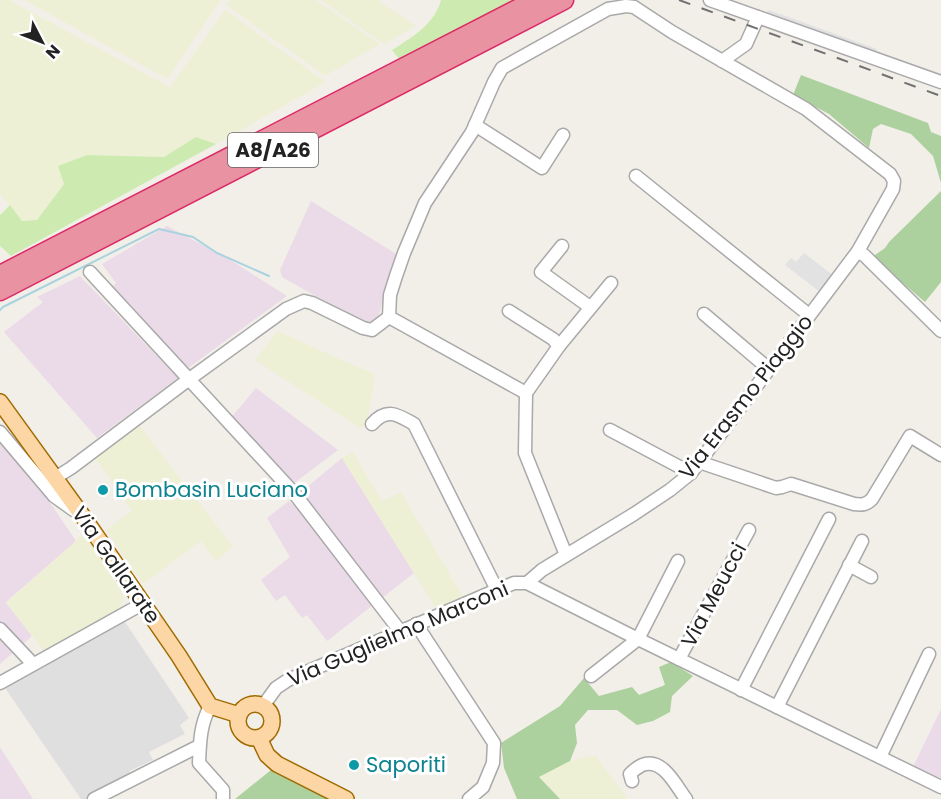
<svg xmlns="http://www.w3.org/2000/svg" width="941" height="799" viewBox="0 0 941 799" font-family="Poppins,sans-serif">
<style>
.residential{fill:#e0dfdf}
.industrial{fill:#ebdbe8}
.farmland{fill:#eef0d5}
.grass{fill:#cdebb0}
.forest{fill:#add19e}
.parking{fill:#e2e2e2}
.lines{fill:none;stroke-linecap:round;stroke-linejoin:round}
.stream{stroke:#aad3df;stroke-width:2}
.minor-casing{stroke:#a9a9a9;stroke-width:15}
.major-casing{stroke:#a06b00;stroke-width:18}
.highway-casing{stroke:#dc2a67;stroke-width:21}
.minor{stroke:#fff;stroke-width:12}
.major{stroke:#fcd6a4;stroke-width:15}
.highway{stroke:#e892a2;stroke-width:18}
.rail{stroke:#707070;stroke-width:2;stroke-dasharray:12 12;stroke-linecap:butt}
.culture-dot{fill:#0f9aa8;stroke:#fff;stroke-width:2}
.labels{text-anchor:middle;stroke-width:6;stroke-linejoin:round;paint-order:stroke}
.shield{fill:#fff;stroke:#646464;stroke-width:1.5}
.shield-label{font-size:20px;font-weight:bold;fill:#222}
.street-label{font-size:21px;fill:#222;stroke:#fff}
.culture-label{font-size:21px;fill:#0d838f;stroke:#fff;text-anchor:start}
</style>
<rect width="100%" height="100%" fill="#f2efe9"/>
<polygon class="residential" points="123,619 189,718 180,725 185,734 149,752 153,760 129,771 131,776 87,799 81,799 3,685"/>
<g class="industrial">
<polygon points="311,201 398,255 379,314 374,321 367,323 361,322 282,277 280,270"/>
<polygon points="167,226 229,259 287,296 184,371 144,320 132,306 112,287 116,283 102,264"/>
<polygon points="80,276 178,378 97,438 4,332 43,302 37,297"/>
<polygon points="256,388 338,450 293,484 230,419"/>
<polygon points="0,439 32,476 76,541 6,602 32,636 0,664"/>
<polygon points="342,458 414,573 382,598 370,582 366,582 363,573 354,560 351,561 311,508 301,492"/>
<polygon points="289,501 298,509 373,605 327,641 307,615 302,618 285,595 276,601 261,580 290,557 267,518"/>
<polygon points="941,709 941,783 912,769"/>
<polygon points="0,747 33,799 0,799"/>
</g>
<g class="farmland">
<polygon points="0,0 9,0 170,87 225,10 326,82 216,144 196,137 164,157 87,155 58,166 64,184 37,220 22,221 0,194"/>
<polygon points="25,0 221,0 167,79"/>
<polygon points="230,0 316,0 380,44 325,76 226,5"/>
<polygon points="321,0 377,0 416,26 384,44"/>
<polygon points="278,331 344,361 375,374 367,424 360,428 255,360"/>
<polygon points="140,426 233,547 216,561 201,541 143,584 106,530 132,511 95,458"/>
<polygon points="353,452 382,501 401,492 463,597 436,608 342,458"/>
<polygon points="84,534 123,594 122,604 113,614 44,651 6,603"/>
<polygon points="595,755 628,799 560,799 539,777 570,761"/>
</g>
<g class="grass">
<path d="M441,0H518L400,60L392,50C411,38 435,24 441,0Z"/>
<polygon points="196,137 216,144 11,256 0,246 0,215 10,205 22,221 37,220 64,184 58,166 87,155 164,157"/>
</g>
<g class="forest">
<polygon points="801,75 928,123 931,132 941,136 941,183 933,156 911,134 881,124 873,129 869,148 829,114 793,95"/>
<polygon points="941,191 941,282 925,302 872,257 885,248 889,242"/>
<polygon points="671,662 693,676 672,696 670,712 653,721 637,725 617,710 588,710 575,725 577,743 570,761 539,777 560,799 517,799 504,768 501,743 560,706 584,678 599,696 632,687 639,695 665,685 659,667"/>
<polygon points="271,770 285,772 335,799 235,799"/>
</g>
<g class="parking">
<polygon points="769,10 877,49 875,55 766,14"/>
<polygon points="804,253 834,276 820,292 785,265 791,258 796,262"/>
</g>
<g class="lines">
<polyline class="stream" points="0,310 3,307 159,229 193,237 217,253 269,276"/>
<g class="minor-casing">
<g id="minor">
<polyline points="710,0 941,82"/>
<polyline points="722,61 746,44 758,17"/>
<polyline points="475,125 542,168 563,135"/>
<polyline points="636,176 809,315"/>
<polyline points="562,246 541,272 590,307"/>
<polyline points="858,251 865,256 941,331"/>
<polyline points="90,272 294,493 400,631"/>
<polyline points="509,311 553,339 559,346 526,393"/>
<polyline points="704,314 769,369"/>
<polyline points="389,317 390,295 396,276 404,253 425,203 472,132 494,82 502,68 608,9 626,6 634,7 672,32 806,109 890,174 894,181 893,189 858,251 691,473 670,490 634,514 542,570 527,583"/>
<polyline points="389,317 526,393"/>
<polyline points="559,346 611,283"/>
<polyline points="526,393 525,453 566,555"/>
<path d="M372,424C387,407 398,415 414,424L497,590"/>
<polyline points="610,430 691,473"/>
<polyline points="0,432 54,496 75,511"/>
<path d="M699,462L776,488L782,487L791,484L854,504C862,505 866,505 872,499L910,436L941,455"/>
<polyline points="55,478 71,468 188,380 286,309 304,301 312,303 363,328 372,330 389,317"/>
<polyline points="849,565 871,577"/>
<polyline points="416,624 494,743 493,763 483,787 469,799"/>
<polyline points="0,629 33,664"/>
<polyline points="679,659 749,530"/>
<polyline points="591,676 638,639 678,561"/>
<polyline points="0,683 142,604"/>
<polyline points="741,690 829,519"/>
<path d="M210,706C200,726 200,741 199,763L223,790V799"/>
<polyline points="263,706 276,688 288,680 497,590 514,583 527,583 638,639 941,787"/>
<polyline points="777,707 862,541"/>
<polyline points="880,757 929,654"/>
<path d="M632,781L630,774C633,771 638,767 642,765C663,757 676,786 686,799"/>
<polyline points="94,799 199,746"/>
</g>
</g>
<g class="major-casing">
<g id="major">
<polyline points="0,402 84,518 179,656 210,706 239,715"/>
<circle cx="255" cy="721" r="17"/>
<polyline points="259,738 267,755 277,764 346,799"/>
</g>
</g>
<g class="highway-casing">
<g id="highway">
<polyline points="0,275 535,0"/>
<polyline points="0,291 564,0"/>
</g>
</g>
<use href="#minor" class="minor"/>
<use href="#major" class="major"/>
<use href="#highway" class="highway"/>
<polyline class="rail" points="679,0 941,96"/>
</g>
<g class="culture-dot">
<circle cx="103" cy="490" r="6"/>
<circle cx="354" cy="765" r="6"/>
</g>
<g class="labels">
<rect class="shield" x="228" y="133" width="90" height="34" rx="4.5"/>
<g class="shield-label">
<text x="273" y="157">A8/A26</text>
</g>
<g class="street-label">
<text transform="translate(746 397) rotate(-52)" y="7">Via Erasmo Piaggio</text>
<text transform="translate(116 565) rotate(55)" y="7">Via Gallarate</text>
<text transform="translate(714 595) rotate(-62)" y="7">Via Meucci</text>
<text transform="translate(398 634) rotate(-23)" y="7">Via Guglielmo Marconi</text>
</g>
<g class="culture-label">
<text x="115" y="497">Bombasin Luciano</text>
<text x="366" y="772">Saporiti</text>
</g>
</g>
<g transform="translate(42 42) rotate(132)" stroke="#ffffff" stroke-width="4.5" paint-order="stroke">
<path d="M0-4.5L10 22L0 15L-10 22Z" fill="#222222"/>
<text y="-9" font-size="16" font-weight="bold" text-anchor="middle" fill="#222222">N</text>
</g>
</svg>
